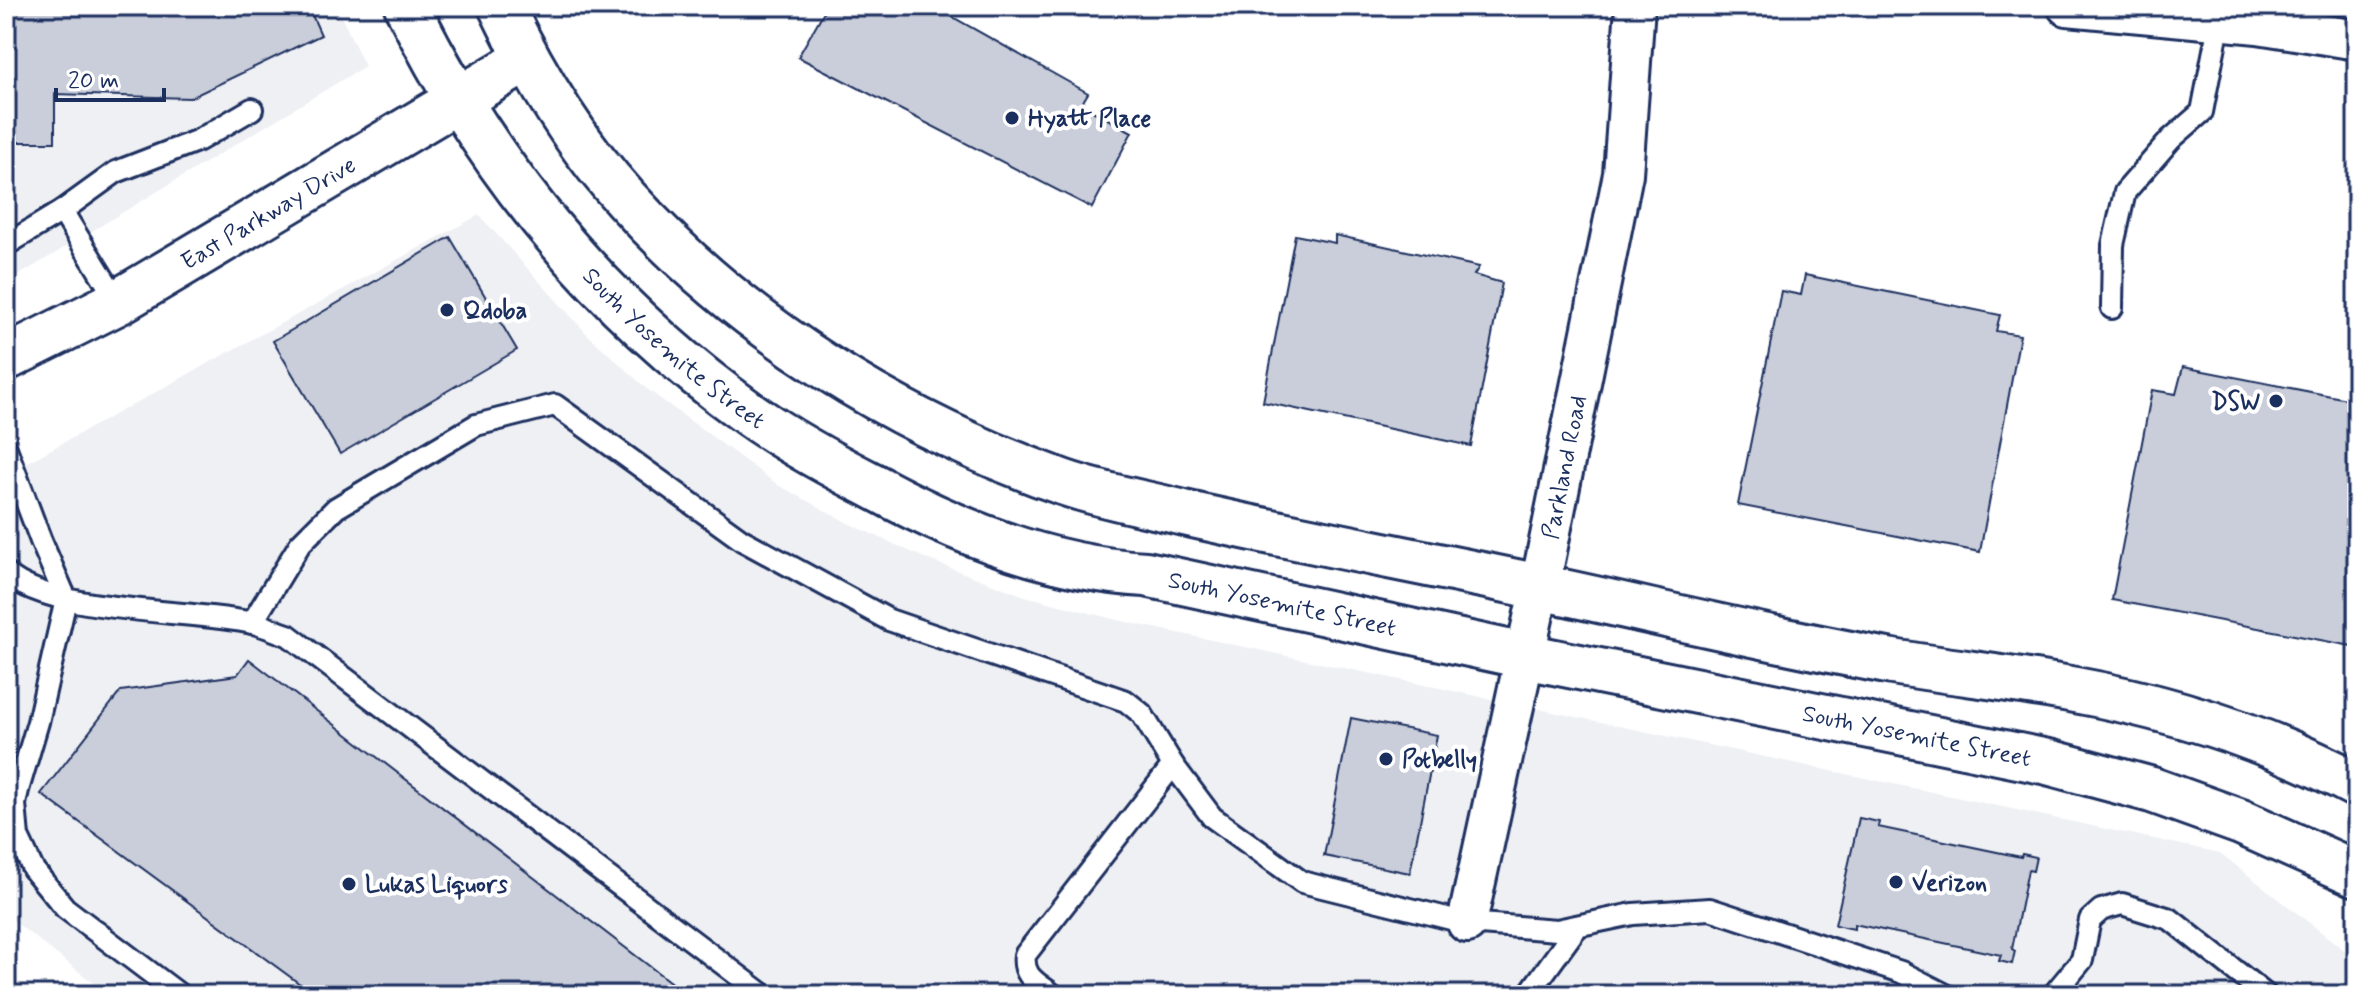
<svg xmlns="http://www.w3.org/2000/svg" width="2363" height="1001" viewBox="0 0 2363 1001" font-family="Mynerve,sans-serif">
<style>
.built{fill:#eff0f4}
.building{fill:#caceda;stroke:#1b2f5e;stroke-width:2}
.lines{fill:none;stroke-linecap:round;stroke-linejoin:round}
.service-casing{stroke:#1b2f5e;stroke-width:26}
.minor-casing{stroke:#1b2f5e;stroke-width:44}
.tertiary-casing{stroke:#1b2f5e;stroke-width:50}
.secondary-casing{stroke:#1b2f5e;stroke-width:50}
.service{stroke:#fff;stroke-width:20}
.minor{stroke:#fff;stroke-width:38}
.tertiary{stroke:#fff;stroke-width:44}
.secondary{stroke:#fff;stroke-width:44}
.poi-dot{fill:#1b2f5e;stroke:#fff;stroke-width:3}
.labels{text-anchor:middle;stroke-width:8;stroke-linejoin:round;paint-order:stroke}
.poi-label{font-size:24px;font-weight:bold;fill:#1b2f5e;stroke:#fff;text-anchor:start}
.street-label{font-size:24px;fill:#1b2f5e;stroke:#fff}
</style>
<rect width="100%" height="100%" fill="#fff"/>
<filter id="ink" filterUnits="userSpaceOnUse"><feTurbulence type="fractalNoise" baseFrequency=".0125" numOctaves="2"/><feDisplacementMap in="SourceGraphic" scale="16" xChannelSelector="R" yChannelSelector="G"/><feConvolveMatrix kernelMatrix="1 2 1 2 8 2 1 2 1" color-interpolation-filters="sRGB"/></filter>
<g filter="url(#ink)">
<g class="built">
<polygon points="6,6 336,6 365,66 6,283"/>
<polygon points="479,215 587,334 647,389 778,485 850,524 929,560 1025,596 1117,620 2220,853 2357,960 2357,995 109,995 6,915 6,474"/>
</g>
<g class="building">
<polygon points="6,6 308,6 321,35 190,98 55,94 55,142 6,142"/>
<polygon points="827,6 907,6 913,9 914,6 933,6 1088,93 1081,105 1132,132 1092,208 798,57"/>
<polygon points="1295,235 1335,243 1335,235 1479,267 1474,275 1502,283 1471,446 1263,402"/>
<polygon points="450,237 517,350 340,454 273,341"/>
<polygon points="1805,275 2000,315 1996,331 2020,335 1980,552 1738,505 1781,291 1801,295"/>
<polygon points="2183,367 2357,401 2357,647 2112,600 2152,390 2176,394"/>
<polygon points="249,659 687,995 315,995 41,794 121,691 237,675"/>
<polygon points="1351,718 1437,735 1410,873 1324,856"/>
<polygon points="1859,818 1879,822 1878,827 2021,857 2022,854 2036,857 2033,871 2028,870 2012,949 2015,951 2012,964 1999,961 2001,955 1854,924 1854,929 1835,925"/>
</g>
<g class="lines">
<g class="service-casing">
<g id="service">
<polyline points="62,211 118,302"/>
<polyline points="6,245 62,211 116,172 199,140 252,109"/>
<polyline points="2112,308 2113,245 2125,192 2171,139 2202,112 2221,14"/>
<polyline points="6,448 41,541 66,599 38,722 18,790 15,804 18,837 33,869 65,908 180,995"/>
<path d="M6,573C50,614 191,609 253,623C265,626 276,631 288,635L764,995"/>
<polyline points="252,623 300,544 336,508 476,425 555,405 742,540 889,620 1126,701 1142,714 1173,765 1212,817 1302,882 1467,923 1557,930 1633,914 1710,909 1901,972 1946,995"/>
<path d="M1053,995C1037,982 1022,977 1025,955L1173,765"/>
<polyline points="1528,995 1577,927"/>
<polyline points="2053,995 2082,960 2090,920 2101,910 2122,904 2170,919 2266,995"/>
</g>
</g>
<g class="minor-casing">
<g id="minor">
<polyline points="2067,6 2258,24 2357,40"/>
<path id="s1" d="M1467,923L1540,586L1623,174L1635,6"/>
</g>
</g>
<g class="tertiary-casing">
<g id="tertiary">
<path id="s2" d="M6,358L118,302L527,59"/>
</g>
</g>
<g class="secondary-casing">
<g id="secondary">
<path id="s3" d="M407,6C488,171 601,308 751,415C788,441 830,464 871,485C955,531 1050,569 1146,574L1525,656L2048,762L2152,790L2241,822L2357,874"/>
<path d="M501,6C534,75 575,143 626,199C743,329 899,424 1062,482C1102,496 1144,503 1184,513C1280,535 1376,553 1472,573C1613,601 1752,637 1893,662C1952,672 2011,678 2070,689C2170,707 2267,737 2357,785"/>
</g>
</g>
<use href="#service" class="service"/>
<use href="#minor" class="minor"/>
<use href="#tertiary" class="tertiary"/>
<use href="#secondary" class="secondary"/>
</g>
</g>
<g class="poi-dot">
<circle cx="1012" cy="118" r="8"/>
<circle cx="447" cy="310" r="8"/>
<circle cx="2276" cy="401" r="8"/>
<circle cx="1386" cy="759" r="8"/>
<circle cx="1896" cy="882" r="8"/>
<circle cx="349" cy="884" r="8"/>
</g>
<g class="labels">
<g class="poi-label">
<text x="1028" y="126">Hyatt Place</text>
<text x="463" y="318">Qdoba</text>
<text x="2260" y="409" text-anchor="end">DSW</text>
<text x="1402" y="767">Potbelly</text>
<text x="1912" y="890">Verizon</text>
<text x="365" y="892">Lukas Liquors</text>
</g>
<g class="street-label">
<text dy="8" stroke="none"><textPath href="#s2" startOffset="300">East Parkway Drive</textPath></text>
<text dy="8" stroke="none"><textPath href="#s3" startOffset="438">South Yosemite Street</textPath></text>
<text dy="8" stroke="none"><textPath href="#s1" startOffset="466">Parkland Road</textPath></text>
<text dy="8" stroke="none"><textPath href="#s3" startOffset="1110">South Yosemite Street</textPath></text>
<text dy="8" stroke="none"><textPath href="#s3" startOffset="1758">South Yosemite Street</textPath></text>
</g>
</g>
<rect width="2363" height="1001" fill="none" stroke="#fff" stroke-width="32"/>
<rect x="16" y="16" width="2331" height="969" fill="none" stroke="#1b2f5e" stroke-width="3" filter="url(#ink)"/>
<path d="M56 88v12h108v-12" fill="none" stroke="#1b2f5e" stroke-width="4"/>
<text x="68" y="88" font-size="24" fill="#1b2f5e" stroke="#ffffff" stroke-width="6" paint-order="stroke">20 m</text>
</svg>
